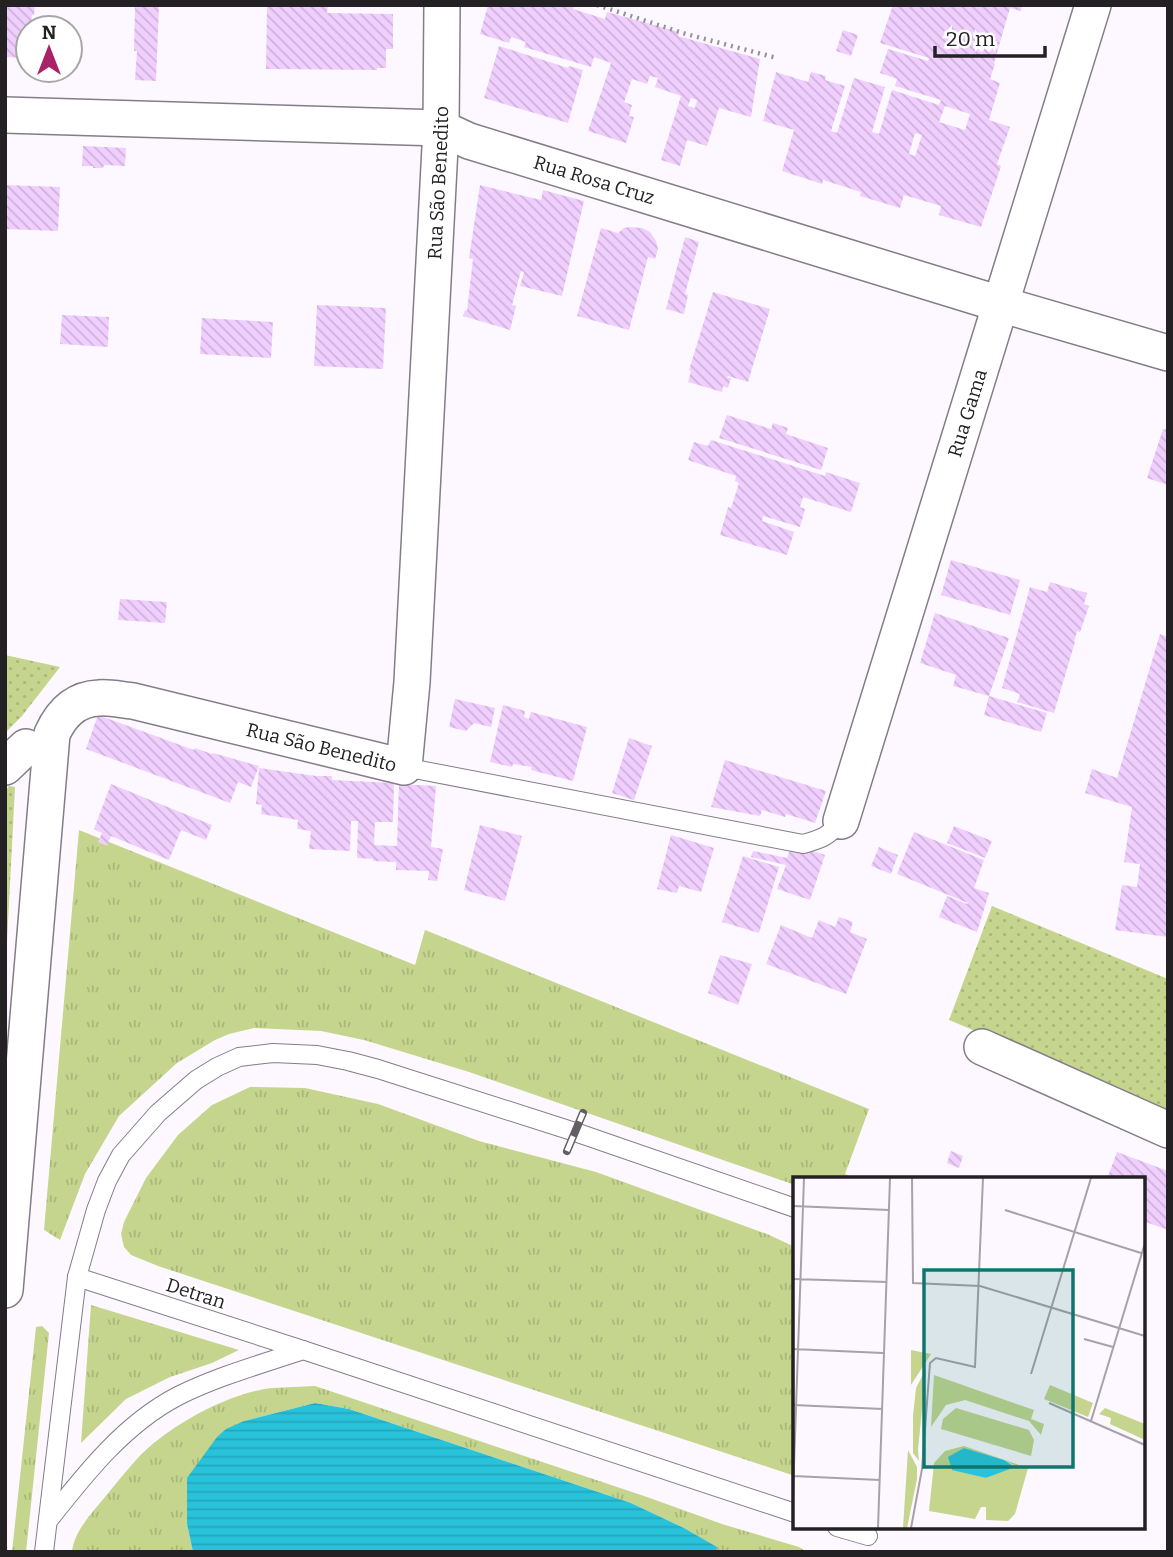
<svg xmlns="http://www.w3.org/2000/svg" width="1173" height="1557" viewBox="0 0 1173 1557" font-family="Bitter,serif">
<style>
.grass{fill:url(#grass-tufts)}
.park{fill:url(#park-dots)}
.water{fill:url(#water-rules)}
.building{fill:url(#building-back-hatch);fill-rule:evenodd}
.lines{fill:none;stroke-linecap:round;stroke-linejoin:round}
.lane-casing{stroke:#847d87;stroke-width:20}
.street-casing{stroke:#847d87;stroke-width:38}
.path{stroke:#959196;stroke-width:4.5;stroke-dasharray:2 5;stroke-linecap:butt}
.lane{stroke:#fff;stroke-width:18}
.street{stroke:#fff;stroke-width:35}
.rail-casing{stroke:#625e63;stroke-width:8}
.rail{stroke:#fff;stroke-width:5;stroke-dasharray:16;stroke-linecap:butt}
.labels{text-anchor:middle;stroke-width:5;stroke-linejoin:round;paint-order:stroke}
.street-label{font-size:19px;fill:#242125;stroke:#fff}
.inset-road{fill:none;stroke:#a6a2a8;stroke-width:2}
.view{fill:#0f766e;fill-opacity:0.15;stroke:#0f766e;stroke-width:3.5}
.inset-edge{fill:none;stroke:#242125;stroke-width:3.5}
</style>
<defs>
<pattern id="grass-tufts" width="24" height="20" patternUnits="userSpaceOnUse" patternTransform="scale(1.75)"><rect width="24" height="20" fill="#c5d58d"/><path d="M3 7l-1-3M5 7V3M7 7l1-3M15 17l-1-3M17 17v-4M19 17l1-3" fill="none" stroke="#a9b77a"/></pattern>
<pattern id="park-dots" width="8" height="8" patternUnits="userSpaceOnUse" patternTransform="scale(1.75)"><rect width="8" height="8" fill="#c5d58d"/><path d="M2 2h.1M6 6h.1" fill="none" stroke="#a9b77a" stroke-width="1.8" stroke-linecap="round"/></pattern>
<pattern id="water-rules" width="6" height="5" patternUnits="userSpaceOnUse" patternTransform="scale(1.75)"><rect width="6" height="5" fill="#29c2db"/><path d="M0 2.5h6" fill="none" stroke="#24a6bc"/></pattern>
<pattern id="building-back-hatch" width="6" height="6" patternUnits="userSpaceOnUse" patternTransform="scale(1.75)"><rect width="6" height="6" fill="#f0cfff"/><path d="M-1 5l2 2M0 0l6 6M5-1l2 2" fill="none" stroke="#ceb1da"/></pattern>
</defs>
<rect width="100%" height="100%" fill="#fdf8ff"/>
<g class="grass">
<polygon points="79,830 415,965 425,930 869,1109 845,1174 856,1179 795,1179 795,1185 469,1072 364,1040 321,1031 254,1028 229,1034 215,1040 177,1063 119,1116 85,1174 60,1240 44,1230"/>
<polygon points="250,1087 305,1088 378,1104 479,1141 596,1172 767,1234 795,1247 795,1476 158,1266 131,1255 124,1247 121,1234 124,1222 146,1178 178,1135 212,1105"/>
<polygon points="91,1305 239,1350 212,1363 170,1377 126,1399 81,1443"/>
<polygon points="42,1326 49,1333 26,1552 12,1552 36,1327"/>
<path d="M315,1386L647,1497L722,1524L799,1547L807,1552H716V1547L684,1528L631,1503L349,1409L315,1403L244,1421L187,1524L193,1552H72C74,1531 92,1513 105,1497C115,1485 125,1472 136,1460C166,1427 228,1393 272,1388C286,1387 301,1387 315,1386Z"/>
</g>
<g class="park">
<polygon points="5,655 60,667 22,716 5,733"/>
<polygon points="9,786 15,787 5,981 5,792"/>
<polygon points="992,906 1168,979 1168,1112 949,1020"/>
</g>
<polygon class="water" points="315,1403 349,1409 631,1503 684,1528 717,1547 716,1552 193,1552 187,1524 187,1478 217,1437 226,1429 244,1421"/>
<g class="building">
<polygon points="5,5 35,5 34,15 32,15 31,28 28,28 28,58 5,57"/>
<polygon points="135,5 159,5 156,81 135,80 137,51 134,51"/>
<polygon points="267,5 328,5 327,13 393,14 393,49 386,49 386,68 377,68 377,70 266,69"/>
<path d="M488,5H574L573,9L605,19L607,12L679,32L678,36L760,59L751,117L719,108L707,146L687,140L680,166L661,160L681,96L655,87L658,78L650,76L647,84L632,79L624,102L632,105L629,116L634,117L626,143L588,131L611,63L594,57L591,67L524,47L526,42L511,37L509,43L480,34ZM691,98L697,100L695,108L688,106Z"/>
<path d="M893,5H1022L1021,11L1010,8L994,63L995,64L990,79L1000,83L989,120L1010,127L997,164L1001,166L981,227L939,215L941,206L904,195L900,208L860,196L861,192L823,180L822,184L782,171L794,130L763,121L776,72L808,82L811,72L826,76L825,80L845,86L831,131L837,133L854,78L885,87L872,132L879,134L892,90L939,105L941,100L895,86L897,79L880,73L888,49L928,61L929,58L880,43ZM945,106L970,114L965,130L939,122ZM915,133L922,135L915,156L909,154Z"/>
<polygon points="843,30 858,35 851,56 836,51"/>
<polygon points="499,46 568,68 569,66 583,70 568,123 484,98"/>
<polygon points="83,146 126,148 125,166 104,165 103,168 93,168 93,166 82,166"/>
<polygon points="5,185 60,187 58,231 5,229"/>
<polygon points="480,185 541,200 543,190 584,201 562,296 520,286 524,272 521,271 512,305 516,306 510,330 463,316 465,310 467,311 473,259 469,258"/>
<polygon points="629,227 642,228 650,232 656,241 658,249 655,259 648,257 629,330 577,316 601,228 618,233 624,228"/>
<polygon points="685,237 699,242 685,294 688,295 684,314 666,309"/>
<polygon points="713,292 770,309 748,382 728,376 727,378 731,378 728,388 723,386 722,392 688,382 691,371 689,370"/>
<polygon points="317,305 386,308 383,369 314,366"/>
<polygon points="62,315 109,317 108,347 60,344"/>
<polygon points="202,318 273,322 271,358 200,354"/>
<polygon points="727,415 771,429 773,423 788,428 786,434 828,448 821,470 719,438"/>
<polygon points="1168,422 1168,485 1147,478 1163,429 1165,430"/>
<polygon points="711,440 825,476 826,472 860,483 851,512 803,497 800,507 805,509 800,527 763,516 762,521 794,532 787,555 720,535 728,507 731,508 739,483 735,481 736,476 688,460 694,442 708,446"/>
<polygon points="951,560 1020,580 1010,615 941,595"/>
<polygon points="1050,582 1087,593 1084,604 1089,606 1080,632 1077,631 1074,642 1075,642 1054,713 1017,702 1020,694 1002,688 1030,587 1047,592"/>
<polygon points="120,599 167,602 165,623 118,620"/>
<polygon points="935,613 1009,638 989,696 1047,713 1041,732 984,715 989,696 953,686 956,675 920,663"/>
<polygon points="1160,634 1168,637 1168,937 1115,930 1122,885 1137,887 1140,864 1124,862 1132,807 1085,793 1092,769 1117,778"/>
<polygon points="455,699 495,708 491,727 474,723 466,731 449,727"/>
<polygon points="503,705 525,711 524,717 529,719 531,712 587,727 573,781 531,770 532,767 513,764 512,767 490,762"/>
<polygon points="98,715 194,750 195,748 212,754 213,753 259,766 251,787 238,782 230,803 86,749"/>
<polygon points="629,738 652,746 634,800 612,793"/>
<polygon points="725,760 826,791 815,823 786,814 785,817 762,810 760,816 711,807"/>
<polygon points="259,768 316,776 332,776 332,780 394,783 393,822 375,822 374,845 397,846 399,784 436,786 431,847 443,849 437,881 428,880 429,871 396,870 396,862 373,861 373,859 357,858 358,821 351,821 350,851 309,849 311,831 297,829 298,820 261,814 262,805 256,804"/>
<polygon points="111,784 212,825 206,840 181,830 169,860 111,836 107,846 98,842 102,833 94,829"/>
<polygon points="480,825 522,836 505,901 464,890"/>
<polygon points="954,826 992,841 985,858 947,843"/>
<polygon points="914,832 984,860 974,888 989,893 977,932 939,917 947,896 967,904 968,903 897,874"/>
<polygon points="671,835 714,848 701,892 679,886 677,893 657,889"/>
<polygon points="792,844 825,855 810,900 777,889 786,865 751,857 753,851 787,858"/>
<polygon points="879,847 898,855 891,874 871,866"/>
<polygon points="743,856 779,867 759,933 722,922"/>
<polygon points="839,917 853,922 850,932 867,939 846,994 766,964 781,925 812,938 819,920 835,927"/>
<polygon points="720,955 752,964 738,1005 708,993"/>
<polygon points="951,1151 963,1156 959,1168 947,1163"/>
<polygon points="1117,1152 1168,1171 1168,1230 1143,1221 1143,1179 1107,1179"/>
</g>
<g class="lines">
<g class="lane-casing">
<g id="lane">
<path d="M404,767L803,844C822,839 829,836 841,821"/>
<polyline points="77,1277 303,1350 795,1513"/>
<path d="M48,1521C85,1474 124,1424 178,1396C218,1376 262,1364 303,1350"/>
<polyline points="837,1527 868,1536"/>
<polyline points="44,1552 77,1277 96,1210 107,1181 121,1155 158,1113 196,1080 217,1067 239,1057 273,1053 317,1055 348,1061 378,1069 575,1132 795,1208"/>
</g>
</g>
<g class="street-casing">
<g id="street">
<path id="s1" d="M5,115L441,128L469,141L1000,304L1168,353"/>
<polyline points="5,767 26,747"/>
<path id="s2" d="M841,821L1093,5"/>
<polyline points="982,1047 1168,1130"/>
<path id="s3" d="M5,1290L52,734C61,714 75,699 99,698C110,697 122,700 133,701L404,767L412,682L441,128L442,5"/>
</g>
</g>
<polyline class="path" points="597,5 686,34 777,58"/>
<use href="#lane" class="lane"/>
<use href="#street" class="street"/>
<g class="rail-casing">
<polyline id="rail" points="567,1151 583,1113"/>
</g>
<use href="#rail" class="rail"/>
</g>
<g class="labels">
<g class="street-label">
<text dy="7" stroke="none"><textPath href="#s1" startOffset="598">Rua Rosa Cruz</textPath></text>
<text dy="7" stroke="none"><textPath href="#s3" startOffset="1519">Rua São Benedito</textPath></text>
<text dy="7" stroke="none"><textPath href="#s2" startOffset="427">Rua Gama</textPath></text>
<text dy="7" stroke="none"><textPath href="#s3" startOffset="849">Rua São Benedito</textPath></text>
<text transform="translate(196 1293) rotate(18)" y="7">Detran</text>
</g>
</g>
<g transform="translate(793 1177)">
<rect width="352" height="352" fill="#fdf8ff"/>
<path d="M141,198L241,233L238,242L251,247L248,258L236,244L172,223L153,228L138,250ZM163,231L236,253L241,263L238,279L148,252L150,242ZM171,269L235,291L222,337L215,344L193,343V330H188L182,342L136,334L141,286L152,274ZM171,271L211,283L222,289L193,301L162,293ZM115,273L124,290V302L114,351H110Z" fill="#c5d58d" fill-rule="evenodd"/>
<path d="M118,173L138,177L118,208ZM133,192L125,273L126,284L120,276V239L123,211ZM257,208L300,226L295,240L251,222ZM312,231L352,247V263L317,247L318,241L306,237Z" fill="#c5d58d"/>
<path d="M171,271L211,283L222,290L193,301L159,293L155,280Z" fill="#29c2db"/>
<path class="inset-road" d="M119,1L120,106L187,109L352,159M0,29L96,33M212,33L348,76M0,102L94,105M291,162L320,170M0,172L90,176M238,197L298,1M256,226L352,268M0,228L90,232M298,244L352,66M0,299L87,303M0,317L11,1M85,351L97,1M118,351L129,292L137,186L143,181L182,190L190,1"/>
<path class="view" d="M131,93H280V290H131Z"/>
<rect width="352" height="352" class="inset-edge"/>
</g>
<rect width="1173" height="1557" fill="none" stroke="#242125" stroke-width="14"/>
<g transform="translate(49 49)"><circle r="33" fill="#ffffff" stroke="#a7a6a8" stroke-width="2"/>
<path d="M0-5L12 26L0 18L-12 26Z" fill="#aa2369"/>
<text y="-10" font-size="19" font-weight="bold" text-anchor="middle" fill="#242125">N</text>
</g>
<path d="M935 46v10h110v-10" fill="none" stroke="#242125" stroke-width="3.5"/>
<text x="946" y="46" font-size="21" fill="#242125" stroke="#ffffff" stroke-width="5" paint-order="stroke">20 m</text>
</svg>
